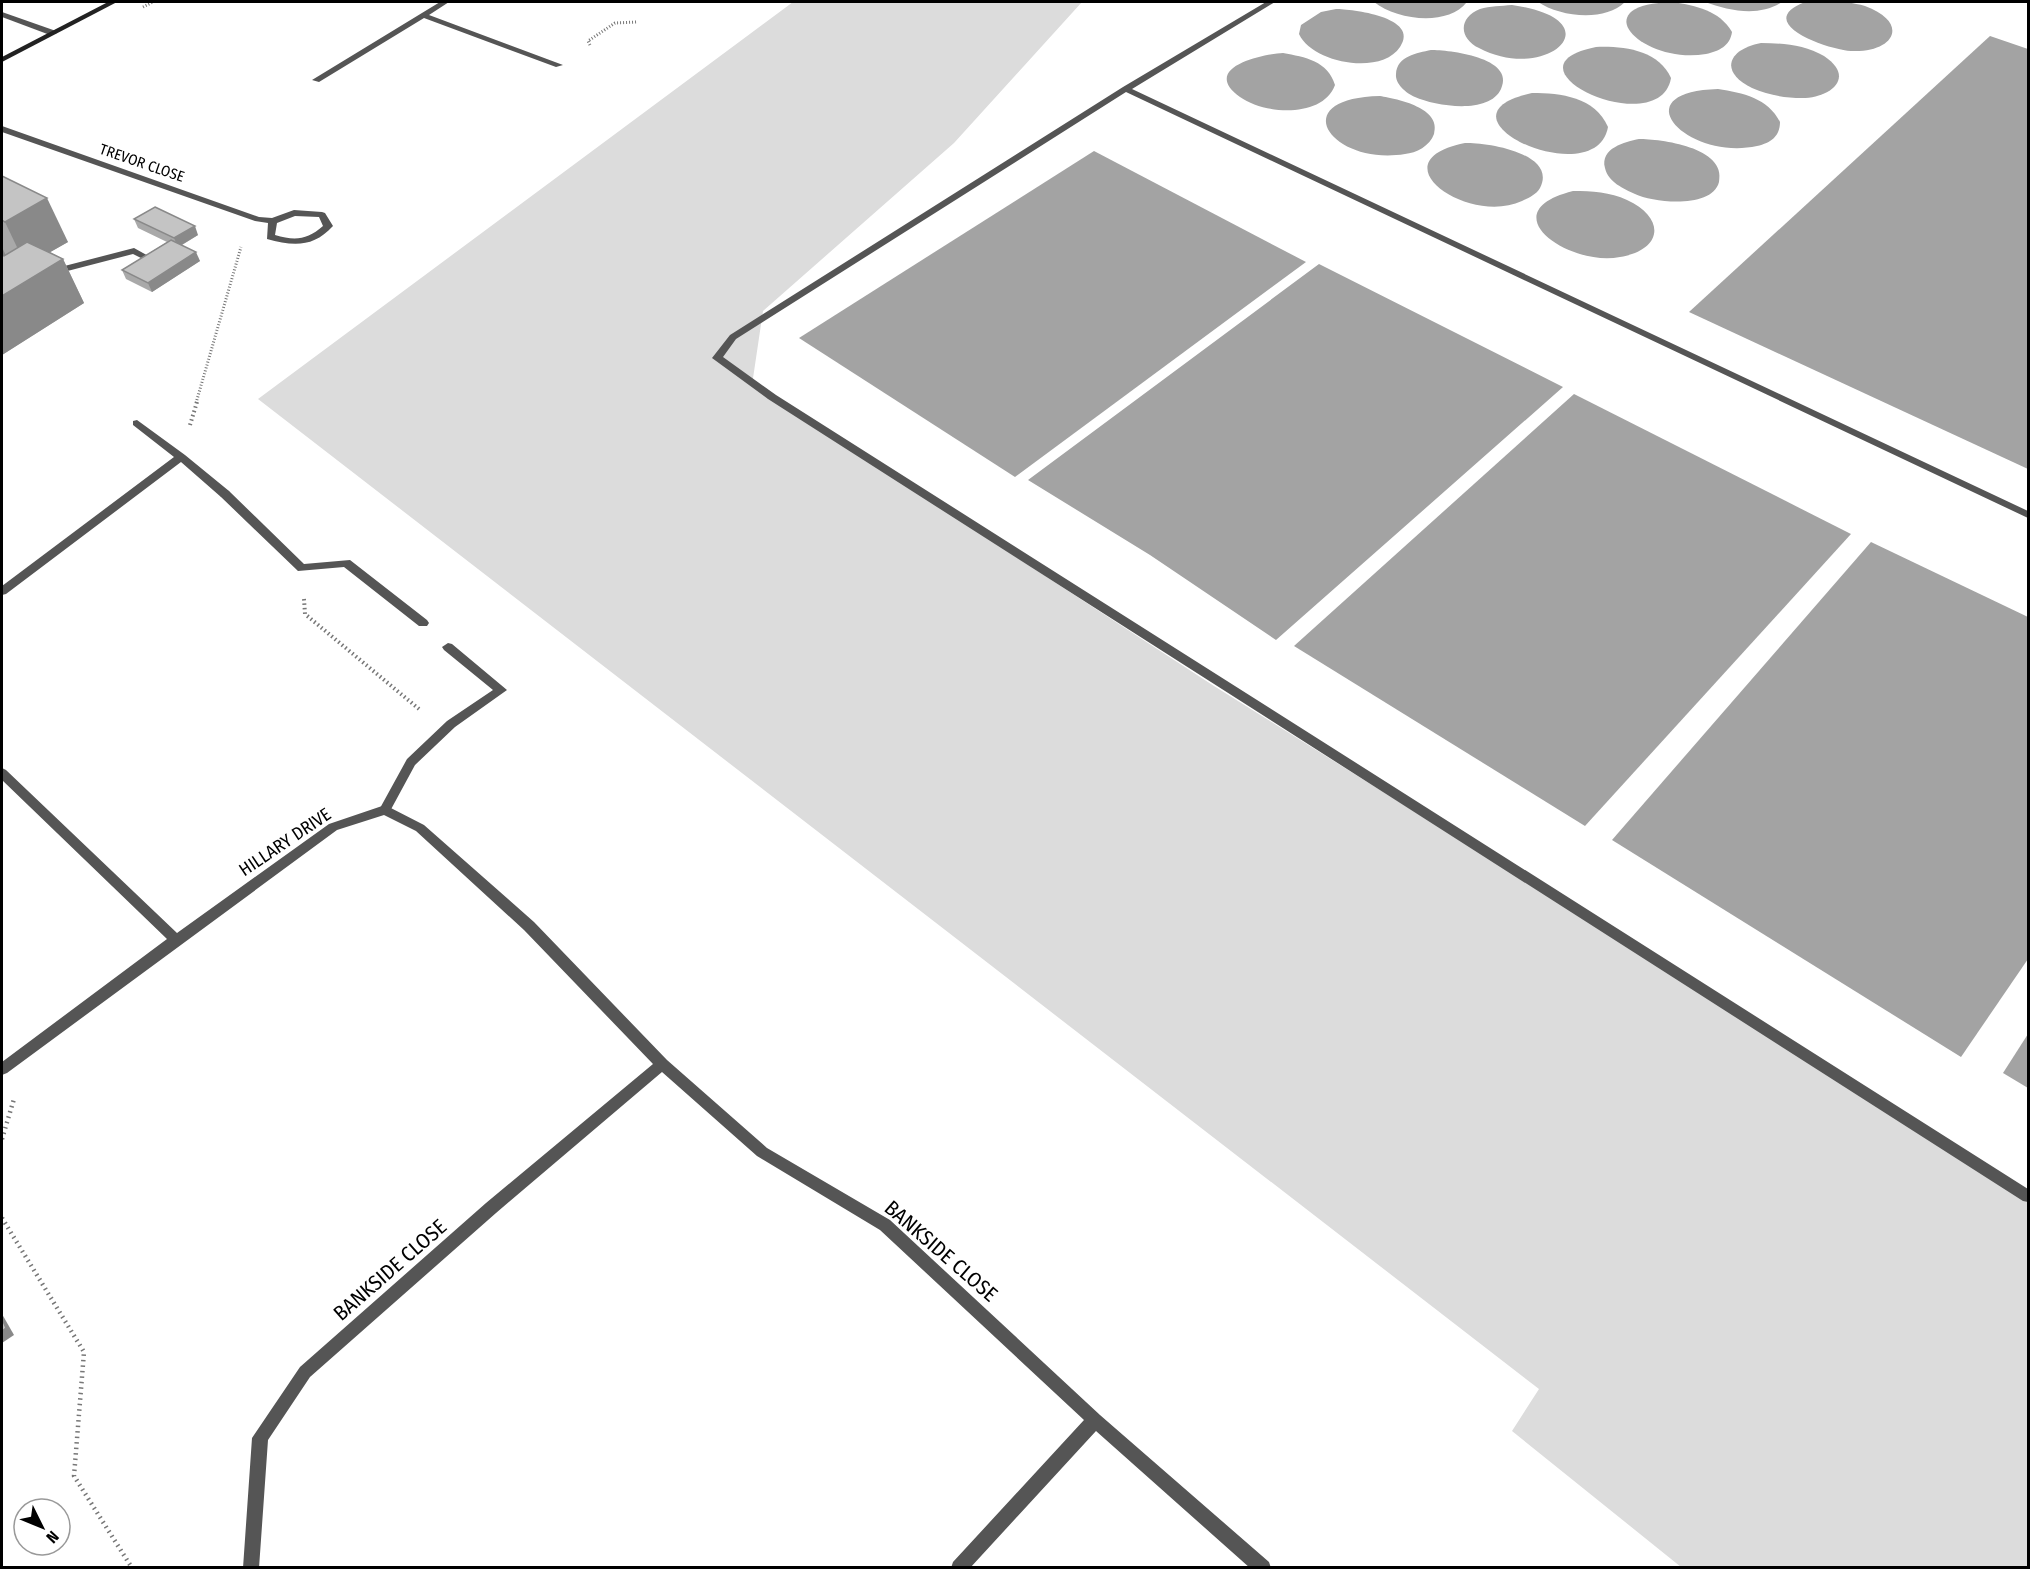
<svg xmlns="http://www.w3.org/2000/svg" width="2030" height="1569" viewBox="0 0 2030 1569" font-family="'Fira Sans Condensed',sans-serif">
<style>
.green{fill:#dcdcdc}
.water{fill:#a3a3a3}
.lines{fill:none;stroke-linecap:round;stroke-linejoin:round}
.path-far2{stroke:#777;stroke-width:3;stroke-dasharray:1 2;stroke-linecap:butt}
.path-far1{stroke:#777;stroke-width:4;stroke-dasharray:1.5 3;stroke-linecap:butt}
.path{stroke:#777;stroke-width:4.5;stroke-dasharray:1.5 4;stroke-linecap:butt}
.lane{fill:#555;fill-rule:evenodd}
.street{fill:#555;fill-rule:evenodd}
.secondary{fill:#222;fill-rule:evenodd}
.wall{fill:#a9a9a9}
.shaded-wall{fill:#898989}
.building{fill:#c4c4c4;stroke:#898989;stroke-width:1.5}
.labels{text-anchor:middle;stroke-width:5;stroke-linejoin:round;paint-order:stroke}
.far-street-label{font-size:15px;fill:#000;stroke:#fff}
.street-label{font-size:18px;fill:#000;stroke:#fff}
.near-street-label{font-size:21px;fill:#000;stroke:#fff}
</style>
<rect width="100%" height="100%" fill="#fff"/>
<polygon class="green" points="793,2 1082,2 954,143 763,311 752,385 1214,686 2028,1196 2028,1567 1681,1567 1512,1431 1539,1389 258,399"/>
<g class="water">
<path d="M1374,2H1467C1447,27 1397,20 1374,2Z"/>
<path d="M1538,2H1625C1605,22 1560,17 1538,2Z"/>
<path d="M1673,2C1696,6 1719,10 1732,32C1730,46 1719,51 1706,54C1643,65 1581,4 1673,2Z"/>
<path d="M1705,2H1782C1760,17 1729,11 1705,2Z"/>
<path d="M1805,2C1824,2 1846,0 1865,6C1911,23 1894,53 1851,51C1829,50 1751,23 1805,2Z"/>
<path d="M1512,5C1617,20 1547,84 1479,48C1459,38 1458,18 1480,9C1490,6 1501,6 1512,5Z"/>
<path d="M1336,9C1351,9 1421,17 1400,47C1381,76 1312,63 1299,34L1301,25L1321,12Z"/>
<polygon points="1990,36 2028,49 2028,469 1689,312"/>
<path d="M1761,43C1783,43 1805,45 1824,56C1857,78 1829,98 1802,98C1785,98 1768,95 1752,88C1718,71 1729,49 1761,43Z"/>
<path d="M1596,47C1624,46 1658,50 1671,78C1660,143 1494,67 1596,47Z"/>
<path d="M1431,50C1448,50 1516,57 1501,89C1489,115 1435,106 1415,97C1406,93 1395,84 1396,74C1397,56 1417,53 1431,50Z"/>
<path d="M1283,53C1305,57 1328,61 1335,85C1323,118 1265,115 1240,97C1200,68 1261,54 1283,53Z"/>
<path d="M1718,89C1743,93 1768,98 1780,122C1780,136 1771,143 1757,146C1688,161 1620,92 1718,89Z"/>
<path d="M1532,93C1561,93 1595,97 1608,127C1596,195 1423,116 1532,93Z"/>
<path d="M1380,96C1398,99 1442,108 1434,134C1430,146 1416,153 1405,154C1331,166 1284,98 1380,96Z"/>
<path d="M1639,139C1660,139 1727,147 1719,182C1712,209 1654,203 1635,194C1624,189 1608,182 1605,168C1600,148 1625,142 1639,139Z"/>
<path d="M1465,143C1485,142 1558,153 1540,188C1536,195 1528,198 1522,201C1468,226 1375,161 1465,143Z"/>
<polygon points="1094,151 1306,262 1015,477 799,338"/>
<path d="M1573,191C1592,191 1610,192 1627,200C1666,218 1663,250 1620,257C1569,267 1489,212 1573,191Z"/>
<polygon points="1319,264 1563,387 1276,640 1150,555 1028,480"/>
<polygon points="1574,394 1851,534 1585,826 1294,646"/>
<polygon points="1871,542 2028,617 2028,959 1961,1057 1612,840"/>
<polygon points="2028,1034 2028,1088 2003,1073"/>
</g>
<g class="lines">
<g class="path-far2">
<polyline points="143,7 153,2"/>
<polyline points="590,45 588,41 615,23 637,22"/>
<polyline points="196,403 241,247"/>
</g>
<g class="path-far1">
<polyline points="190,425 197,402"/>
<polyline points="304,599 305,614 419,709"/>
</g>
<g class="path">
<polyline points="2,1139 14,1099"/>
<polyline points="2,1218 84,1352 74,1476 132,1568"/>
</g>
<g class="lane">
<polygon points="1266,2 1275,2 1132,89 2028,511 2028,518 1126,92 736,339 723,357 776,395 2028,1189 2028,1202 2023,1201 768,399 712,358 730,335 1123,87"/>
<polygon points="2,12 56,31 57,33 50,35 2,17"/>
<polygon points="134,248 152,258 147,261 133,254 52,275 47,272 49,270"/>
<polygon points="225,490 229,491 304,564 350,560 427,620 429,623 427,626 419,626 344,567 298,571 221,497 220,494 221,491"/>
<polygon points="448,643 452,644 507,690 455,727 415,765 389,813 381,813 379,810 407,759 447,721 493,690 444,650 442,647"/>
</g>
<g class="street">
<polygon points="440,2 449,2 429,15 563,65 556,67 424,18 319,82 312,80"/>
<path d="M2,126L259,217L272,218L294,210L322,212L325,213L333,226C313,248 293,246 267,239L268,223L255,221L2,132ZM295,216L319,217L323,226C307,240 295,241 275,235L277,223Z"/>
<polygon points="137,420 185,455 229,491 230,494 229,497 221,497 181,462 6,594 2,595 2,586 174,457 133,425 133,421"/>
<polygon points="2,768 6,770 177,933 329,824 385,805 424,825 534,922 667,1060 767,1148 890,1220 1100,1415 1269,1562 1271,1568 1250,1568 1096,1431 970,1568 951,1568 953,1562 1084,1420 880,1230 757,1156 662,1072 496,1213 310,1377 268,1440 259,1568 243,1568 252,1438 300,1367 486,1203 653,1064 524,930 416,831 384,815 337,830 7,1073 2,1075 2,1062 167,939 2,780"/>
</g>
<polygon class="secondary" points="108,2 117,2 2,62 2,57"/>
</g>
<g class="wall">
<polygon points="2,176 68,242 50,252 63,259 84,303 2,355"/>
<polygon points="134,219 198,235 182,245 200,261 152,292 126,279 122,270 167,242 138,228"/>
</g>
<g class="shaded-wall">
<polygon points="47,198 68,242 26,266 5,222"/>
<polygon points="195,226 198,235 178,247 174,238"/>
<polygon points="2,247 6,256 2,258"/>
<polygon points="196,252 200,261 152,292 148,283"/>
<polygon points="63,259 84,303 2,355 2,296"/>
<polygon points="2,1314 14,1335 2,1343"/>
</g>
<g class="building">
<polygon points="2,176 47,198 5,222 2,220"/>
<polygon points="155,207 195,226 174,238 134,219"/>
<polygon points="171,240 196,252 148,283 122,270"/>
<polygon points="27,242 63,259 2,296 2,255 4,256"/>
<polygon points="2,1319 6,1328 2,1331"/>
</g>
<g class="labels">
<g class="far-street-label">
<text transform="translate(142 163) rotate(19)" y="5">TREVOR CLOSE</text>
</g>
<g class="street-label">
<text transform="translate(285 842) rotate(-34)" y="6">HILLARY DRIVE</text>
</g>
<g class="near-street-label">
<text transform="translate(941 1251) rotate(41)" y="7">BANKSIDE CLOSE</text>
<text transform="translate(390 1270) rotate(-41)" y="7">BANKSIDE CLOSE</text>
</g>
</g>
<rect width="2030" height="1569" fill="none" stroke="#000000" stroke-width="6"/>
<g transform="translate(42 1527) rotate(133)"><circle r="28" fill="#ffffff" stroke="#999999" stroke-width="1.5"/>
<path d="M0-4.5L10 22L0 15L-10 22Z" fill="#000000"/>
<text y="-9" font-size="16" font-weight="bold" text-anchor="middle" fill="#000000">N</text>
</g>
</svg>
